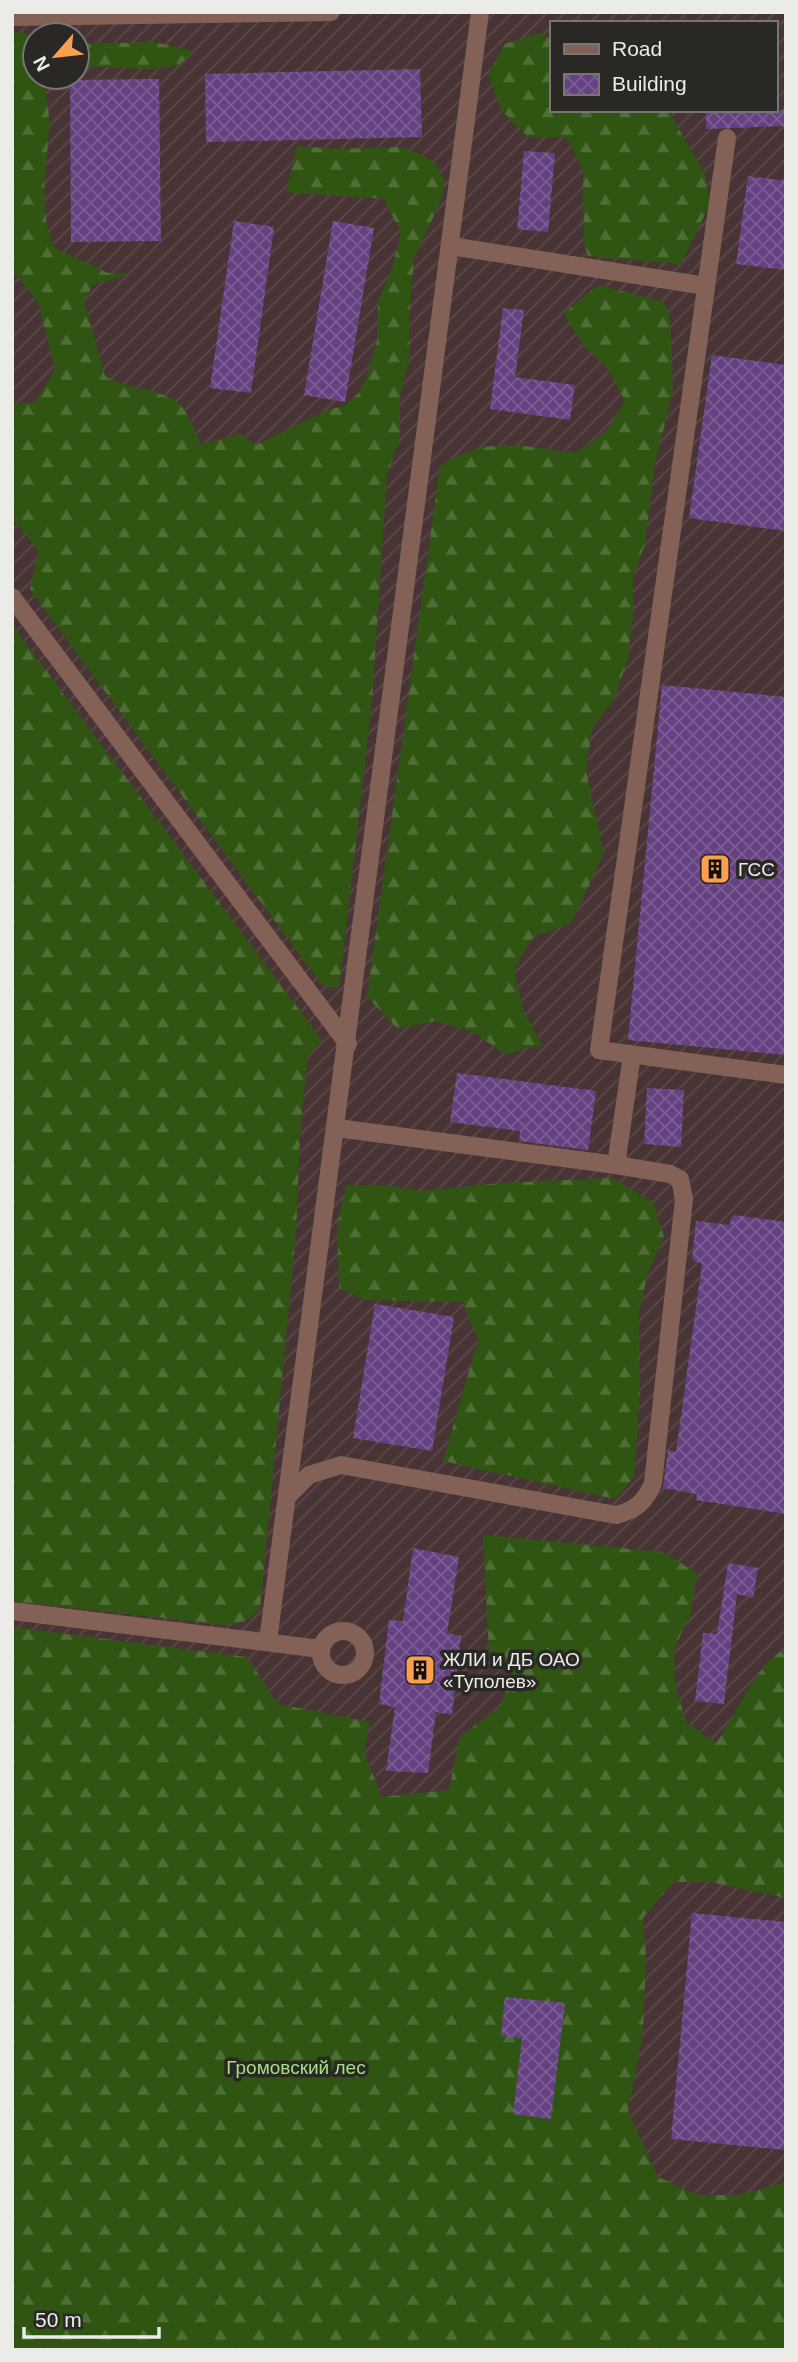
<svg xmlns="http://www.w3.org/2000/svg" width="798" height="2362" viewBox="0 0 798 2362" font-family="Arial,sans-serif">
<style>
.industrial{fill:url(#industrial-furrows);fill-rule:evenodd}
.forest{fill:url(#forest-firs)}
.building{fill:url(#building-cross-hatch)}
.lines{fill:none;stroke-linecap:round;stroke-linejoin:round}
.minor{stroke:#846156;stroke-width:18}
.labels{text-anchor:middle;stroke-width:7;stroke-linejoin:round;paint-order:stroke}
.poi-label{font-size:19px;fill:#ebebe8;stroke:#292824;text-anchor:start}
.park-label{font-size:19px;fill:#a4df80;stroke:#292824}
</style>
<defs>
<pattern id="industrial-furrows" width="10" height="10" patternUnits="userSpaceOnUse" patternTransform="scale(1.75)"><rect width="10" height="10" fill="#483435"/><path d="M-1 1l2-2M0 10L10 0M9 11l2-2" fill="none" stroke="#5a4848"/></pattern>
<pattern id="forest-firs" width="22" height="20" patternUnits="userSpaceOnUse" patternTransform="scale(1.75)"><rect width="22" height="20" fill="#305513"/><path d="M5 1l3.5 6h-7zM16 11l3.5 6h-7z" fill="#4e6e35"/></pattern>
<pattern id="building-cross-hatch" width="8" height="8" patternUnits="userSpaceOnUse" patternTransform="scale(1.75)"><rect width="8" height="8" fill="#654182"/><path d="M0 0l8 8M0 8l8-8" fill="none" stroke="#7b5d94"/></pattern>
</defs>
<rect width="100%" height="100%" fill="#33322e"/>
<path class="industrial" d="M12,12H786V2350H12ZM551,23H775V110H551ZM35,35H77V77H35Z"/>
<g class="forest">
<path d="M12,31L35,36V77H52L45,84C46,99 50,114 49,128C47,169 37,210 55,248L108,273L128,274L93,285L84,301L105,376C128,390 158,387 179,404C189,413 195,432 201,444L240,434L256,445L327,410L344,406L358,394L366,379L377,341L378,302L392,269L401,232L384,199L286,192L297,146L338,149L398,147L416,152L435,163L445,181L441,200L414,259L409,317L410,355L400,395V438L387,474L372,702L339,988L323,986L30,590L38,551L12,518V404L36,402L55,369L38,302L12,270Z"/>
<polygon points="538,33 551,39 551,110 668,110 705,174 710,204 681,264 588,256 584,242 583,171 567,137 528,137 501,110 488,74 505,44"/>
<path d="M154,42L193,51C188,56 183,63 177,65C146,75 109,63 77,68V44Z"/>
<path d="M598,285L664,302L670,316L673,390L655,464L645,543L633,578V617L628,657L616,696L592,729L586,771L604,854L571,923L533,937L514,970L523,1010L542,1045L505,1054L473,1032L434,1021L398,1029L367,997L440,466C486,435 523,446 575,453L607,431L625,401L608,369L582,344L564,313Z"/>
<polygon points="12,625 322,1040 308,1055 300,1135 296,1233 260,1609 246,1621 226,1625 12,1601"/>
<polygon points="612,1178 653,1202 664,1237 648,1272 639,1312 640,1392 634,1477 615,1499 443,1461 478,1340 462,1302 366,1300 339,1288 337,1227 346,1186 384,1185 422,1191 500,1183"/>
<path d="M483,1535L663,1552L697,1573L691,1613L674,1649L675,1685L686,1722L716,1743C739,1714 751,1667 786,1649V1898L710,1882H673L643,1918L646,1955L643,2033L628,2111L658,2177L698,2195H739L786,2182V2350H12V1627L247,1657L278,1704L370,1722L364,1751L381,1797L449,1790L460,1736L500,1707L512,1673L489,1652Z"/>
</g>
<g class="building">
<polygon points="420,69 422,137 206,142 205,74"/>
<polygon points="159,79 161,241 71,242 70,80"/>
<polygon points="706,110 786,110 786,126 706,129"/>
<polygon points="524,151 555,153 548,232 517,229"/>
<polygon points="748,176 786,181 786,270 736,264"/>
<polygon points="234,221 274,227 251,393 210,388"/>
<polygon points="333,221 374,228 345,402 304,395"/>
<polygon points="503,308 524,310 515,377 575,385 570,420 490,409"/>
<polygon points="712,355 786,365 786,531 689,518"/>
<polygon points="662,685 786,697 786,1055 628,1040"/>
<polygon points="457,1073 596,1091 588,1150 519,1141 520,1131 450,1122"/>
<polygon points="647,1088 684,1090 681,1147 644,1144"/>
<polygon points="733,1215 786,1222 786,1514 696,1500 697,1494 663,1488 668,1450 676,1452 702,1264 692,1260 696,1221 729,1225"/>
<polygon points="375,1304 454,1317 432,1451 353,1438"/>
<polygon points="413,1548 459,1557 447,1633 461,1636 452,1715 436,1712 428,1773 386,1771 395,1707 379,1704 389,1620 403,1621"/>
<polygon points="728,1563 758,1568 753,1598 737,1594 724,1704 695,1701 703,1633 717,1634"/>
<polygon points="692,1913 786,1922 786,2150 671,2139"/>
<polygon points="505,1997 565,2003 551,2119 513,2114 522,2038 501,2036"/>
</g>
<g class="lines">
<g class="minor">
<polyline points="12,17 331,12"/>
<polyline points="727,138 599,1050 786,1075"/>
<polyline points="451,246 706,286"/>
<polyline points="12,597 348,1044"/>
<polyline points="616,1165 632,1055"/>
<path d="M288,1496L309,1475L341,1465L616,1515C636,1510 645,1502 653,1483L684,1199L680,1179L670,1174L616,1165L337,1128"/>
<polyline points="12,1611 321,1649"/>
<circle cx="343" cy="1653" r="22"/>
<polyline points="268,1641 480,12"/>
</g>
</g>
<defs>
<g id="building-square" transform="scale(1.575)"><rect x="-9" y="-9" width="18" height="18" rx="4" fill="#fa9f4f" stroke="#292824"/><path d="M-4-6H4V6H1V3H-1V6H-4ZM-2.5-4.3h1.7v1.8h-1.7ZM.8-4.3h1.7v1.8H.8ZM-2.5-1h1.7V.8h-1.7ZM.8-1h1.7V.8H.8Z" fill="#111"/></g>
</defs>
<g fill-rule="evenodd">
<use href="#building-square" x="715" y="869"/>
<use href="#building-square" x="420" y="1670"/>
</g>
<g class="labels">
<g class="poi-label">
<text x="738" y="876">ГСС</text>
<text x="443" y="1666">ЖЛИ и ДБ ОАО<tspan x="443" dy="22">«Туполев»</tspan></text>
</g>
<g class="park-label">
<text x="296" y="2074">Громовский лес</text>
</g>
</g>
<rect width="798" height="2362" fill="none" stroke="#ebebe8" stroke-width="28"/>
<rect x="550" y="21" width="228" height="91" fill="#292824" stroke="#777672" stroke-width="2"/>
<rect x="564" y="44" width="35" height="10" fill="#846156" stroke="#777672" stroke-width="2"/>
<text x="612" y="56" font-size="21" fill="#ebebe8">Road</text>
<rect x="564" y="74" width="35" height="21" fill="url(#building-cross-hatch)" stroke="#777672" stroke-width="2"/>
<text x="612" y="91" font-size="21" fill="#ebebe8">Building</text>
<g transform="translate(56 56) rotate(242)"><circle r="33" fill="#292824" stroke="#777672" stroke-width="2"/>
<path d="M0-5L12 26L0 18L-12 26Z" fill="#fa9f4f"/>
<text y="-10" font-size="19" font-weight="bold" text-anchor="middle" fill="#ebebe8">N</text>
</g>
<path d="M24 2327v10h135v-10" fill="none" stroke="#ebebe8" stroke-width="3.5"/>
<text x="35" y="2327" font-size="21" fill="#ebebe8" stroke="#292824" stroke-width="5" paint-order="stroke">50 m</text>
</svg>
